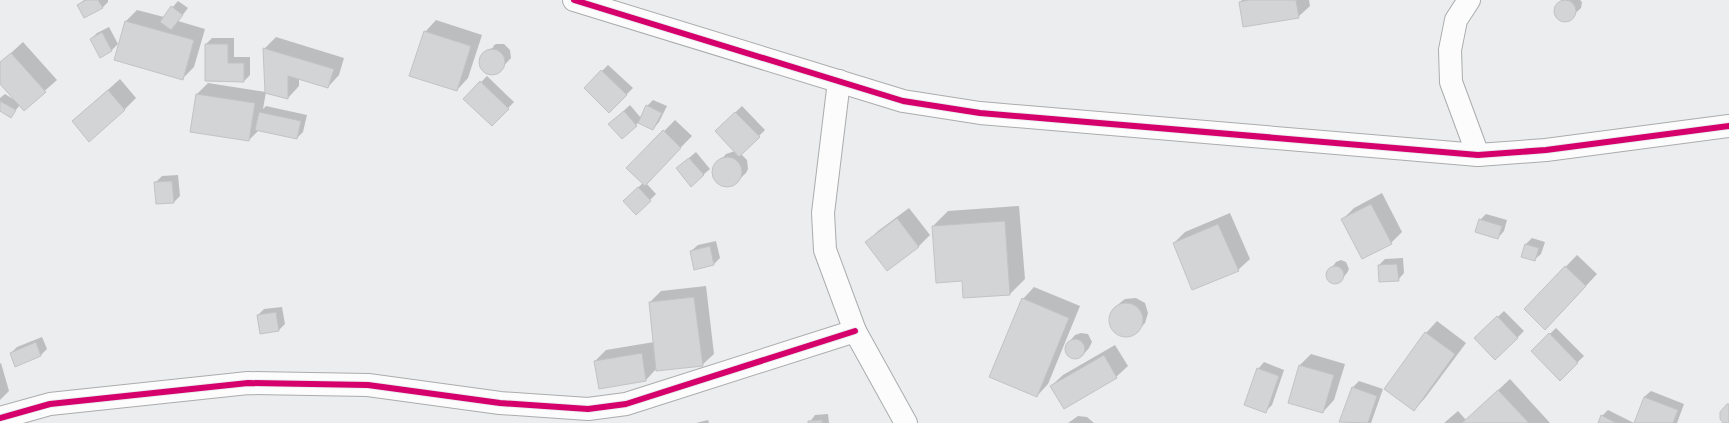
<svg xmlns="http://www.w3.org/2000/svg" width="1729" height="423" viewBox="0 0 1729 423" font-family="Cabin,sans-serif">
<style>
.shadow{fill:#0003}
.building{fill:#d3d4d5;stroke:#c1c3c4}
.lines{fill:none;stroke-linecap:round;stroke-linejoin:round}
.minor-casing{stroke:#abacad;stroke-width:24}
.minor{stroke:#fcfcfc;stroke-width:22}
.cycleway-casing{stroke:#eaedef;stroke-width:8}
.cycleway{stroke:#d6006c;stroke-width:6}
</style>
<rect width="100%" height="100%" fill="#ebedee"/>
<g class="shadow">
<polygon points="84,0 108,0 108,2 102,8 78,5"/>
<polygon points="1242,0 1309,0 1310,6 1298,17 1240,2"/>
<polygon points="1563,0 1580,0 1582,2 1581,8 1567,21 1561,20 1556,12 1557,6"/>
<polygon points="178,1 188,8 178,21 205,29 194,67 182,79 126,21 137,10 164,17"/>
<polygon points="436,20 482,35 468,78 457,90 425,32"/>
<polygon points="109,27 118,44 112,50 100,56 91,39 97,33"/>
<polygon points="276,37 344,58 339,75 328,87 299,78 299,86 288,98 264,49"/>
<polygon points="212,38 234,38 234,57 250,57 250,75 244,81 206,44"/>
<polygon points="23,42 57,80 24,109 20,105 10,117 0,110 0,98 5,94 16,101 0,82 0,63"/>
<polygon points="496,44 504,44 510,50 511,58 497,73 489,73 481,66 481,58 486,51 494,47 493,46 490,48"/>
<polygon points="608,65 633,88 609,112 585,88"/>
<polygon points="487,76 514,102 492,125 465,99"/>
<polygon points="120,79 136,98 125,109 73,121"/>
<polygon points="208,83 266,92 263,109 266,106 307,115 303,132 297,138 259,130 249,140 197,94"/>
<polygon points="653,100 667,106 659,122 653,129 639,122 622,138 616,118 630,105 641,118 647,106"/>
<polygon points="742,106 765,130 741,154 747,160 748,169 746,173 732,186 728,186 720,184 714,177 714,168 726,154 735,151 716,131"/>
<polygon points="675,120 692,136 646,183 656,194 650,200 630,195 643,183 628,168"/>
<polygon points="696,152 710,169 703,175 677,168"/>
<polygon points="178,175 180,196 174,202 155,183 162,176"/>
<polygon points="1382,193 1402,232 1391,243 1343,219 1354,208"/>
<polygon points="1019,206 1025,279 1010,294 963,280 933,226 948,211"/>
<polygon points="909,208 930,235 918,247 867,242 878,231"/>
<polygon points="1230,213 1250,259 1238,270 1174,243 1185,232"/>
<polygon points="1486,214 1507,220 1504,231 1498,238 1480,220"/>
<polygon points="1532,238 1545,242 1541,254 1534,260 1525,245"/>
<polygon points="716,241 720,258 713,265 691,251 698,245"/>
<polygon points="1577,255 1597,274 1557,317 1525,309"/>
<polygon points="1403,258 1404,273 1398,280 1379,265 1385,259"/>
<polygon points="1341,260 1346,262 1349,269 1347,273 1341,280 1333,282 1328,279 1327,274 1336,262"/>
<polygon points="706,286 714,354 702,365 657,368 646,380 600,388 595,361 606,350 654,342 650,302 661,291"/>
<polygon points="1034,287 1080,306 1048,384 1037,396 1023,299"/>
<polygon points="1136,298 1145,303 1148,313 1145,323 1135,333 1125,336 1120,335 1112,328 1110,319 1114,309 1121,302 1125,299"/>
<polygon points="282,307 285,324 279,330 258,315 264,309"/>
<polygon points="1504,311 1524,331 1517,338 1482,332"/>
<polygon points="1437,321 1466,343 1425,398 1414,410 1426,333"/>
<polygon points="1556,328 1584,356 1560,379 1532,351"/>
<polygon points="1081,333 1088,334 1092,342 1089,348 1083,355 1074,358 1069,356 1066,350 1069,342 1075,335"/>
<polygon points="42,337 47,349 41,355 16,365 11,353 17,347"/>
<polygon points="1115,345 1128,366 1116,377 1051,386 1063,375"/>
<polygon points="1311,354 1345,364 1334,400 1323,412 1290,402 1300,365"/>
<polygon points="1264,362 1284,370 1272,405 1266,411 1258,369"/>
<polygon points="1,363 9,391 0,400 0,364"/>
<polygon points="1510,379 1550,423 1444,423 1458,411 1466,420"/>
<polygon points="1359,381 1383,389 1371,423 1341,422 1353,387"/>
<polygon points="1651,391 1684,404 1677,423 1635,423 1644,397"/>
<polygon points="1608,410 1634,423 1599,423 1602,416"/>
<polygon points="828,414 829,423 809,423 815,415"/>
<polygon points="1078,416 1087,417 1094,423 1068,423"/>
<polygon points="708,420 709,423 696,423"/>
</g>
<g class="building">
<polygon points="86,0 98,0 103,8 84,18 77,5"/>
<polygon points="1249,0 1296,0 1299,18 1243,27 1239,2"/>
<circle cx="1565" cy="11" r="11"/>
<polygon points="171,6 183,15 171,30 160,22"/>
<polygon points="125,21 194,40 183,80 114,60"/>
<polygon points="424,31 471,46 457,91 409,76"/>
<polygon points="102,32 112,51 100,58 90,39"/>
<polygon points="205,44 228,44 228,63 244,63 244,82 205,81"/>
<polygon points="263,48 334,69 328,88 288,76 288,99 265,93"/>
<circle cx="492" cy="62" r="13"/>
<polygon points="11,53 46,92 24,111 0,84 0,62"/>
<polygon points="601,70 627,95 609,113 584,88"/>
<polygon points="480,81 509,109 492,126 463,99"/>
<polygon points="108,90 125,110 89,142 72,121"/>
<polygon points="196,94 255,103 249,141 190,132"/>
<polygon points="0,101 16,110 11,118 0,111"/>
<polygon points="646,105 662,113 653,130 638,123"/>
<polygon points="624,111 637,126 622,139 608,124"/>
<polygon points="259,112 301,121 297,139 255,130"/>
<polygon points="735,112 760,137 739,157 715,131"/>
<polygon points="663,130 681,148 645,186 626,168"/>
<circle cx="727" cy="172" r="15"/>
<polygon points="689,158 704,175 691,187 676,168"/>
<polygon points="172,181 174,203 156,204 154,182"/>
<polygon points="638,187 651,201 636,215 623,201"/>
<polygon points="1371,204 1392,244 1362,259 1341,219"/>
<polygon points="897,218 919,247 887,271 865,242"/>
<polygon points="1479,219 1502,226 1498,239 1475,232"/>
<polygon points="1005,221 1010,295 963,298 962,281 936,283 932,226"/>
<polygon points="1218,224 1239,271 1192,290 1173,243"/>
<polygon points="1525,244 1539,248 1535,261 1521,257"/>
<polygon points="710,246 714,265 694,270 690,251"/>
<polygon points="1397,264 1399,281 1379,282 1378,265"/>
<polygon points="1565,266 1586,286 1545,330 1524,309"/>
<circle cx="1335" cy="275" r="9"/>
<polygon points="694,297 703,366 656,371 649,302"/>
<polygon points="1022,298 1069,318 1037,397 989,377"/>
<circle cx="1126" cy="320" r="17"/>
<polygon points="276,312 279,331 260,334 257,315"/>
<polygon points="1497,316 1518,338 1495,360 1474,338"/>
<polygon points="1425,332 1455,354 1414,411 1384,389"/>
<polygon points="1549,333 1578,363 1560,381 1531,351"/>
<circle cx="1075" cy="349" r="10"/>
<polygon points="36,342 41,356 15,367 10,353"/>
<polygon points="642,353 646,381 599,389 594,361"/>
<polygon points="1104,355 1117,378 1064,409 1050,386"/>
<polygon points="1299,365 1334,375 1323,413 1288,403"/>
<polygon points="1257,368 1279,376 1266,413 1244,405"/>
<polygon points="1352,387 1377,396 1368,423 1339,422"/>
<polygon points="1498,390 1529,423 1462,423"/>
<polygon points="1644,397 1678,410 1673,423 1634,423"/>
<polygon points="1727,404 1729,404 1729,423 1723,423 1720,419 1720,412"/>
<polygon points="1601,415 1616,423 1598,423"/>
<polygon points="822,420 822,423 808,423 808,421"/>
</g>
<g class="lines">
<g class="minor-casing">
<g id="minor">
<polyline points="574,0 903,101 980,113 1478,155 1546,150 1729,126"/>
<polyline points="1469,0 1456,20 1450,50 1451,82 1478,155"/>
<polyline points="839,81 823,213 825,250 855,331 906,423"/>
<polyline points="0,418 50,404 248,383 368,385 500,403 588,409 626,404 855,331"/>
</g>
</g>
<use href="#minor" class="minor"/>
<g class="cycleway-casing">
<g id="cycleway">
<polyline points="574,0 903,101 980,113 1478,155 1546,150 1729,126"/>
<polyline points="0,418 50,404 248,383 368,385 500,403 588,409 626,404 855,331"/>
</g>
</g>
<use href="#cycleway" class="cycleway"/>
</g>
</svg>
